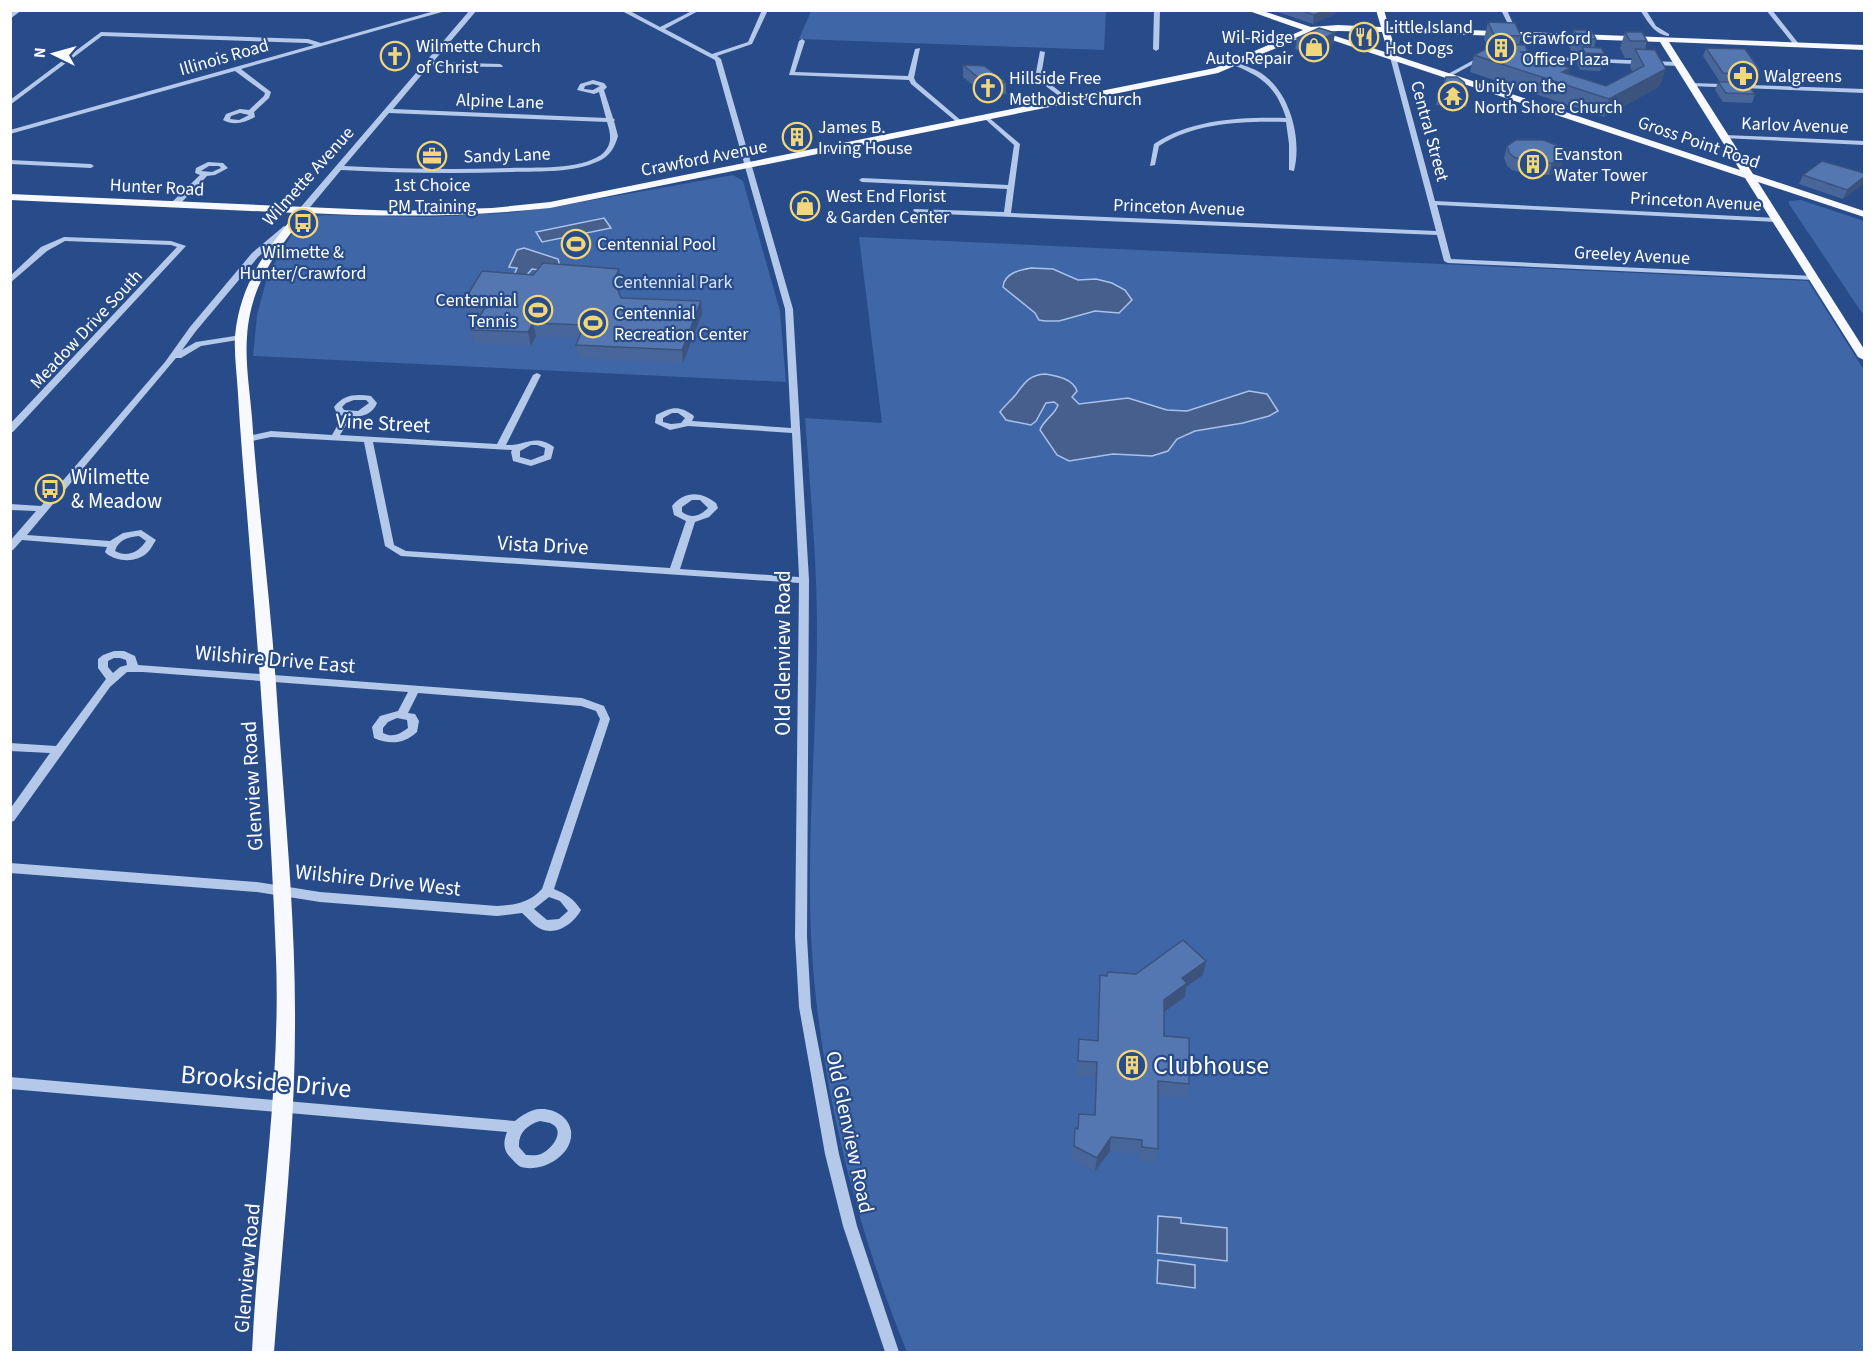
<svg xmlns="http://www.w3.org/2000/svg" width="1875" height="1363" viewBox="0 0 1875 1363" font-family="'Source Sans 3',sans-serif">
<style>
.green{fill:#3f66a7}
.water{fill:#475f8c;stroke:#a9c2e9;stroke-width:1.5}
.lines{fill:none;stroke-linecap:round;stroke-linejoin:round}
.minor{fill:#b4c8e9;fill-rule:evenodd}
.major{fill:#f7f9fe;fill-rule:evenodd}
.wall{fill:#486699}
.shaded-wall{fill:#3b537d}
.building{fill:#5477b2;stroke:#3b537d;stroke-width:1.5}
.labels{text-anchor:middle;stroke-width:4.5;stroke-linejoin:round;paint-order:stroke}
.far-poi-label{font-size:18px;fill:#fff;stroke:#284b89;text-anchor:start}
.far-street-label{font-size:18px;fill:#fff;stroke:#284b89}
.far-park-label{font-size:18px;fill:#d8e4f7;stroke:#284b89}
.street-label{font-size:21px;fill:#fff;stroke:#284b89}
.poi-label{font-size:21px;fill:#fff;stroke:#284b89;text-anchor:start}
.near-poi-label{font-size:26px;fill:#fff;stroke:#284b89;text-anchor:start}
.near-street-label{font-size:26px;fill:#fff;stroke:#284b89}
</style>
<rect width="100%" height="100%" fill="#284b89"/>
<g class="green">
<polygon points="811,11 1106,11 1104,50 799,39"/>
<polygon points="733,175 743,181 780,311 786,382 253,356 257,315 268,274 298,224 308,217 325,215 427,217 505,213 548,208"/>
<polygon points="1801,200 1864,221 1864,316 1789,204 1789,201"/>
<path d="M859,237L1808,281L1864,370V1352H907C860,1236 828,1114 815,989C802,866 818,741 817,618C816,551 810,485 805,418L882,423Z"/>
</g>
<g class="water">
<polygon points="604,218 611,228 542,242 536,232"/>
<polygon points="524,248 558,259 562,273 532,269 526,276 514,275 517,268 509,267 517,250"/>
<path d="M1031,268L1053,269L1078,280L1096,279L1112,283L1125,290L1132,300L1119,313L1095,311L1059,321H1045L1039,320L1035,313L1003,287C1004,273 1020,270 1031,268Z"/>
<path d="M1045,374C1058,376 1073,379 1077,391L1072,397L1079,404L1128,398L1167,410L1187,411L1249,391L1267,394L1278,411L1269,416L1243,423L1195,431L1177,439L1168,451L1152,456L1113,454L1069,461L1057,455L1040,430C1044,419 1055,415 1058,405L1054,402L1046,403L1036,421L1031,425L1006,420L1000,412C1005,405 1012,400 1017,393C1025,382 1030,375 1045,374Z"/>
<polygon points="1158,1216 1181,1218 1181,1223 1227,1228 1227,1261 1157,1253"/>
<polygon points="1158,1260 1195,1265 1195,1288 1157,1283"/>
</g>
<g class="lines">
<g class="minor">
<polygon points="15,10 22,10 10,19 10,14"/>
<path d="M438,10H449L241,69L271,92L269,98L254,112L255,117C244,123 234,126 223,120L226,114L240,109L249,110L264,96L265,93L235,71L10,134V130L314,45L307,43L102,36L10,105V100L101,32L308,39L321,43ZM240,113L249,115L239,120L230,119L231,116Z"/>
<path d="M470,10H477L433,62L500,64L503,66L502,67L429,66L393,109L606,118L599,92L594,94L577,90L580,84L593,80L604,83L607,87L604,90L613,118L615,120L614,121L618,136C615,147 610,156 599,161C573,173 541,171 512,172C455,174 398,173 341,170L306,212H300V208ZM593,84L600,86L593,90L584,89L585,86ZM389,113L607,122C611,135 613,145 601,155C579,170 536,167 510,168C455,170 400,169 344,166Z"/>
<path d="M620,10H628L660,27L694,10H700L665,29L712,54L748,42L762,10H768L752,44L717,56L721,59L793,309L809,580L807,937L811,1007L839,1154L857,1226L899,1352H885L843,1226L825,1154L799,1007L795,937L799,583L401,556L385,546L364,442L271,437L247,442L243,439L244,437L271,431L332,435L343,416L337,414L334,407C344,394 356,394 371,396L377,403C373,414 362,417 351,417L340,435L497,444L533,375L537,373L541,375L506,445C525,446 535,433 554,447L551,459L531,466L513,461L511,452L512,450L373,442L394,545L406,551L670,568L686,521L674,515L672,506C686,490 701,492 716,503L718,508L709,517L695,522L680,569L799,577L792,433L688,426L670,430L655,423L656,415C672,407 678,405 693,415L694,417L692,421L791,428L785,309L715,60ZM354,400H366L369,403L358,411L344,410L342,407L346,403ZM672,413H678L685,418L681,423L671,424L663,422V418ZM531,445H537L545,448L544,455L531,460L520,457V451ZM692,500H700L708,508C700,516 692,519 682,512V507Z"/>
<polygon points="1154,10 1160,10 1159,49 1156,51 1153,49"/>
<polygon points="1501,10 1507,10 1518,35 1513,34"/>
<path d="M1640,10H1646L1656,26L1669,34V36C1655,35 1648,22 1640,10Z"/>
<polygon points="1766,10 1772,10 1799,44 1799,46 1795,46"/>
<polygon points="802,39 805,41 795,72 908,76 915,49 920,48 914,78 916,82 964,123 959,124 911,84 909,80 789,75 799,41"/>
<polygon points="1040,51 1045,52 1041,77 1071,100 1071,102 1067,102 1035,78"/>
<polygon points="1393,55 1396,57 1435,201 1777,218 1781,220 1777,222 1437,205 1451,259 1814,276 1818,278 1814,280 1448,263 1444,261 1437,235 917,213 913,211 914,209 1004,212 1007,189 862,182 859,180 862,178 1008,185 1014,145 985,119 985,117 987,116 1020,144 1011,213 1436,231 1390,57"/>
<polygon points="1481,56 1486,57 1451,76 1446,75"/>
<polygon points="1526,56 1678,62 1681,64 1678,66 1524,59 1524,57"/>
<path d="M1231,62H1235C1245,66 1257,69 1265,76C1291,96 1302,140 1294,171L1289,170V144L1286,122C1244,121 1196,122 1159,146L1155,165L1150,166L1154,144C1192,119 1241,117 1286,118C1276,86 1261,76 1231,64Z"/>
<polygon points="1692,83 1864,89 1864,93 1690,86 1689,85"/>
<polygon points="1725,135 1864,141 1864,145 1723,138 1723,136"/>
<polygon points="10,160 91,164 94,166 91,168 10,164"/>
<path d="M208,162L223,163L228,168L215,175L207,176L178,206H172V202L200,175L195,173L196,168ZM209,166H219L221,168L212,172L201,171Z"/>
<path d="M284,226L291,228L258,257L196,331L182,350L196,342L241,335L245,337L244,339L201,346L181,358H176L27,535L110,541L123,533L141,530L156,540C153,544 151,549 148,552C137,563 118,562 107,554L105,552L107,547L22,540L13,550L10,551V541L36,511L10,510V504L41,506L165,362L190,327L252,253ZM139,536L146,541C139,552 127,558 115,551C118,540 128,537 139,536Z"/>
<polygon points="64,237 171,241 186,246 13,432 10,432 10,424 177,247 171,245 65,241 47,251 10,283 10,276 41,247"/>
<path d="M114,651H124L135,656L138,665L582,698L604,706L610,719L554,889C566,894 574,899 581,910C574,923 557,936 541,929C534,926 528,918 522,913L497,916L320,902L257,892L10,873V863L257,882L320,892L497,906C515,905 529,903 542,889L600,719L596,711L581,706L418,693L408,713L415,714L419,721L417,732C404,744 390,745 374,738L372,727L380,716L398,711L408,692L143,672H127L110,687L14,821L10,822V809L50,753L10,751V743L56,746L106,679L98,668V659L103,655ZM114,658H120L126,660L127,665L120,667L113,673L108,667V661ZM397,718L407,720L408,728C400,734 393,738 383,733V728L388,722ZM549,897L560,901L568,911L559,919L547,920L534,909Z"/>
<path d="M10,1077L515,1121C521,1116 531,1109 540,1109C554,1108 569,1117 571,1131C574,1155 542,1173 521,1167C517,1165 514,1161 511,1158C503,1151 503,1142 507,1132L10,1089ZM540,1121C543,1122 547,1122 550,1123C567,1130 552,1149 541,1154C536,1156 532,1155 526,1155L519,1147C518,1133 527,1125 540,1121Z"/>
</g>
<path class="major" d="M1246,10H1260L1311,27L1338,25L1381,27L1376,10H1384L1389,27L1864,45V50L1669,42L1753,174L1864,211V217L1758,182L1864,349V360L1858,357L1745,178L1311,33L1218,73L550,208C468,217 388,217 306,213C276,252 250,285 247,337C245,363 250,392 252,418C258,507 270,595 276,684C283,798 296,913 295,1027C295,1135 282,1244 274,1352H252C258,1221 281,1090 276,958C271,822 261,686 250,551C246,499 241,446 238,394C237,375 234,355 235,336C240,284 265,252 296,213L10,200V194L397,211L492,208L550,202L1215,68L1303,30ZM1338,31L1382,32L1388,53L1323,32ZM1390,32L1660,42L1740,170L1397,56Z"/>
</g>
<g class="wall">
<polygon points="1272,10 1336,10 1335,14 1313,24"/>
<polygon points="1488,22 1521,36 1519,45 1527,55 1570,68 1568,74 1606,86 1632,72 1630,66 1632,58 1625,58 1620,48 1625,32 1647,41 1645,50 1660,86 1604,117 1470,72 1474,55 1488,48 1484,39"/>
<polygon points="1574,30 1596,39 1594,48 1605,54 1600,71 1580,70 1577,64 1580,56 1573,55 1569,46"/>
<polygon points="1335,33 1333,44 1311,54 1295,49 1297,38"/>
<polygon points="1706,48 1759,69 1756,78 1739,77 1738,82 1755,94 1752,103 1723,102 1715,90 1718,82 1720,82 1703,56"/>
<polygon points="963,65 1006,82 1006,94 984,94 963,77"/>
<polygon points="1439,93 1469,95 1466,107 1436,105"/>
<polygon points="1507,146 1562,166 1556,173 1549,175 1530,175 1512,170 1507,166 1504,158"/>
<polygon points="1864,173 1843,199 1799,184 1803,175"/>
<polygon points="619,269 621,282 618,289 621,298 701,301 702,314 683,363 578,358 576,345 579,338 536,336 531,346 474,343 471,330 482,312 468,312 465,299"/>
<polygon points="1206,961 1203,975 1186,987 1185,997 1164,1012 1164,1036 1189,1084 1187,1098 1158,1096 1158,1149 1155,1162 1139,1161 1139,1154 1110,1151 1095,1171 1072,1160 1075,1128 1077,1129 1079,1114 1094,1115 1095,1077 1076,1075 1079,1039 1097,1041 1099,990 1100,975 1136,974"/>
</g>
<g class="shaded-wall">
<polygon points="1325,10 1336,10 1335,14 1313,24 1314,15"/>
<polygon points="1335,33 1333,44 1311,54 1313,43"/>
<polygon points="1570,68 1565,85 1562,72"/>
<polygon points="1666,69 1660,86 1604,117 1609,99"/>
<polygon points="1566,154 1562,166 1556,173 1549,175 1552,163"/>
<polygon points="1864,177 1864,184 1843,199 1847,190"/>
<polygon points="619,269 621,282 616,293 614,280"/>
<polygon points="701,301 702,314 683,363 682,350"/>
<polygon points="533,323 536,336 531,346 528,332"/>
<polygon points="1206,961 1203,975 1186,987 1185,997 1161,1014 1164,1000 1182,978"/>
<polygon points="1111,1137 1110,1151 1095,1171 1097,1158"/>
</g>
<g class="building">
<polygon points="1299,10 1325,10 1314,15"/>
<polygon points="1488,22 1515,23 1521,36 1494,35"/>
<polygon points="1319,28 1335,33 1313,43 1297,38"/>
<polygon points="1574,30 1591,30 1596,39 1578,39"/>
<polygon points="1625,32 1642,32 1647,41 1630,41"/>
<polygon points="1496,44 1525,45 1528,52 1520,52 1570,68 1562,72 1606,86 1644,66 1635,49 1655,50 1666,69 1609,99 1474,55"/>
<polygon points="1582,47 1601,48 1605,54 1585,53"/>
<polygon points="1706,48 1745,49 1759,69 1737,68 1740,74 1723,73"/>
<polygon points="963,65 984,66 1006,82 985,83"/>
<polygon points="1446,77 1457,77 1464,82 1469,95 1439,93"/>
<polygon points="1718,82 1746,82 1755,94 1726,93"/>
<polygon points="1516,140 1543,140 1559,146 1566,154 1560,161 1552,163 1533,163 1516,158 1510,154 1507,146"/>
<polygon points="1822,161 1864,173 1864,177 1847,190 1803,175"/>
<polygon points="543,263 619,269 614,280 621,298 701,301 682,350 576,345 584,325 533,323 528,332 471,330 490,300 465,299 482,271 533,275"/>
<polygon points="1183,940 1206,961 1182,978 1187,983 1164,1000 1164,1036 1189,1038 1189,1084 1158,1081 1158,1149 1142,1147 1142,1140 1111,1137 1097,1158 1074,1146 1075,1128 1078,1129 1079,1114 1095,1115 1097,1062 1078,1061 1079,1039 1098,1041 1100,975 1107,976 1108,972 1136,974"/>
</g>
<defs>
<g id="restaurant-ring" transform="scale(1.5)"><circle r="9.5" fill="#284b89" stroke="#f1d77a" stroke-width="1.5"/><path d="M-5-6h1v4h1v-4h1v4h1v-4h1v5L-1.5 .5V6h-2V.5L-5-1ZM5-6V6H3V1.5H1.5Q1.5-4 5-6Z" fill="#f1d77a"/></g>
<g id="shop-ring" transform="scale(1.5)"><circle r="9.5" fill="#284b89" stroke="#f1d77a" stroke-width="1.5"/><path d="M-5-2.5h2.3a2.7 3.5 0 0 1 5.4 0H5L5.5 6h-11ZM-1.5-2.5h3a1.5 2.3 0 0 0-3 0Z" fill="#f1d77a"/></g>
<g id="building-ring" transform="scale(1.5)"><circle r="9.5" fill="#284b89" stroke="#f1d77a" stroke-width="1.5"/><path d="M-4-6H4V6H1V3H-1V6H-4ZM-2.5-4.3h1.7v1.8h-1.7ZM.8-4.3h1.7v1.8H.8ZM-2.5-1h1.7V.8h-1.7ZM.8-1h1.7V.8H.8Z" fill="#f1d77a"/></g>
<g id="church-ring" transform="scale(1.5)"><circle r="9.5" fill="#284b89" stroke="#f1d77a" stroke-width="1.5"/><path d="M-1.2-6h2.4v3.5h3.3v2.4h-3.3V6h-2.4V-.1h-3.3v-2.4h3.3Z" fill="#f1d77a"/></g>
<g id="pharmacy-ring" transform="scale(1.5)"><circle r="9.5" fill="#284b89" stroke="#f1d77a" stroke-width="1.5"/><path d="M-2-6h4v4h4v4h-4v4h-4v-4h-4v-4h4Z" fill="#f1d77a"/></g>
<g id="temple-ring" transform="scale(1.5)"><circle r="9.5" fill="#284b89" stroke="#f1d77a" stroke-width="1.5"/><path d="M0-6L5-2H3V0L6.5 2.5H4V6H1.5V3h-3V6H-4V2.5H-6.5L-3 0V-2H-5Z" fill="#f1d77a"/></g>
<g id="office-ring" transform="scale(1.5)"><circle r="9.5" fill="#284b89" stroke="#f1d77a" stroke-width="1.5"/><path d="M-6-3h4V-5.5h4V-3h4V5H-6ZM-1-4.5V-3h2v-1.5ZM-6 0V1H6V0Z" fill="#f1d77a"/></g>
<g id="bus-ring" transform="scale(1.5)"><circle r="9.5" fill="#284b89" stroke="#f1d77a" stroke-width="1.5"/><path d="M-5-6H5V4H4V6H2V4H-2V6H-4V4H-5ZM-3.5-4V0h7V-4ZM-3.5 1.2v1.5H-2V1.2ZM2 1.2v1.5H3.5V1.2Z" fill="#f1d77a"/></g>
<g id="stadium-ring" transform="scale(1.5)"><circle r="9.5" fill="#284b89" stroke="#f1d77a" stroke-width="1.5"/><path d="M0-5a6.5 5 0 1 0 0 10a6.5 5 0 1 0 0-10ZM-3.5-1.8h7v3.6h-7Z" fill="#f1d77a"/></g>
</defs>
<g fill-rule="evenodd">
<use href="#restaurant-ring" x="1364" y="37"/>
<use href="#shop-ring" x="1314" y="47"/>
<use href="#building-ring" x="1501" y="48"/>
<use href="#church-ring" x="395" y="56"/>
<use href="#pharmacy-ring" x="1743" y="76"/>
<use href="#church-ring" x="988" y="88"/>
<use href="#temple-ring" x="1453" y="96"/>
<use href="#building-ring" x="797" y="137"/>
<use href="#office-ring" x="432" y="156"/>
<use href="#building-ring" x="1533" y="164"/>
<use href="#shop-ring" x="805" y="206"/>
<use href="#bus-ring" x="303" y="223"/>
<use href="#stadium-ring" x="576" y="244"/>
<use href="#stadium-ring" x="538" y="310"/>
<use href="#stadium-ring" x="593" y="323"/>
<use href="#bus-ring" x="50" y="489"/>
<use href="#building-ring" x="1132" y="1065"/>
</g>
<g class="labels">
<g class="far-poi-label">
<text x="1385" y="33">Little Island<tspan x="1385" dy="21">Hot Dogs</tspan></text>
<text x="1293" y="43" text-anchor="end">Wil-Ridge<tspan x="1293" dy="21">Auto Repair</tspan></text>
<text x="1522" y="44">Crawford<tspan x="1522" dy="21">Office Plaza</tspan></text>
<text x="416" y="52">Wilmette Church<tspan x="416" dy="21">of Christ</tspan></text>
<text x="1764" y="82">Walgreens</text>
<text x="1009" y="84">Hillside Free<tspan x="1009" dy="21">Methodist Church</tspan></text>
<text x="1474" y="92">Unity on the<tspan x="1474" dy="21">North Shore Church</tspan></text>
<text x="818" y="133">James B.<tspan x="818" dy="21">Irving House</tspan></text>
<text x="1554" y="160">Evanston<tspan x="1554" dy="21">Water Tower</tspan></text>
<text x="432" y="191" text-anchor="middle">1st Choice<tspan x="432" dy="21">PM Training</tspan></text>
<text x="826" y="202">West End Florist<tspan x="826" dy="21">&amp; Garden Center</tspan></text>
<text x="597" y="250">Centennial Pool</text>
<text x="303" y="258" text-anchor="middle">Wilmette &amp;<tspan x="303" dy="21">Hunter/Crawford</tspan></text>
<text x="517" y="306" text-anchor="end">Centennial<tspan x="517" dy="21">Tennis</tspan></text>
<text x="614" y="319">Centennial<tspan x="614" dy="21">Recreation Center</tspan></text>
</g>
<g class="far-street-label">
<text transform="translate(224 57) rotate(-16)" y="6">Illinois Road</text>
<text transform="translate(500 101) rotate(2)" y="6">Alpine Lane</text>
<text transform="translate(1795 125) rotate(2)" y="6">Karlov Avenue</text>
<text transform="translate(1430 131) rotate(75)" y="6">Central Street</text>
<text transform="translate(1699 142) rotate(19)" y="6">Gross Point Road</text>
<text transform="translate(507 155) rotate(-2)" y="6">Sandy Lane</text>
<text transform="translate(704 158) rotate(-11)" y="6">Crawford Avenue</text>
<text transform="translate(308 176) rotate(-48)" y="6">Wilmette Avenue</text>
<text transform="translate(157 187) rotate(3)" y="6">Hunter Road</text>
<text transform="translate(1696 201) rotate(3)" y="6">Princeton Avenue</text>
<text transform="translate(1179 207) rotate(2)" y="6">Princeton Avenue</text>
<text transform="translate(1632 255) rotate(3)" y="6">Greeley Avenue</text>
<text transform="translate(86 329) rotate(-47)" y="6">Meadow Drive South</text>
</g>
<g class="far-park-label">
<text x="673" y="288">Centennial Park</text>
</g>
<g class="street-label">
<text transform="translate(383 423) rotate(3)" y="7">Vine Street</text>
<text transform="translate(543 545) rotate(3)" y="7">Vista Drive</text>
<text transform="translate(783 653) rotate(-90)" y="7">Old Glenview Road</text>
<text transform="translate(275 659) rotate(5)" y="7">Wilshire Drive East</text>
<text transform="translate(252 786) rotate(-93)" y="7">Glenview Road</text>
<text transform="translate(378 880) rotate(6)" y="7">Wilshire Drive West</text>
<text transform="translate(850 1132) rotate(78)" y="7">Old Glenview Road</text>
<text transform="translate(247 1268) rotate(-85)" y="7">Glenview Road</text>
</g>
<g class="poi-label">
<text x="71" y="484">Wilmette<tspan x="71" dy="24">&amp; Meadow</tspan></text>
</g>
<g class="near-poi-label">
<text x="1153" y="1074">Clubhouse</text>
</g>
<g class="near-street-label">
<text transform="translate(266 1081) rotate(5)" y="9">Brookside Drive</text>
</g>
</g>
<rect width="1875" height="1363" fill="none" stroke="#ffffff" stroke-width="24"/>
<g transform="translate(54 54) rotate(275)" stroke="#284b89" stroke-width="4.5" paint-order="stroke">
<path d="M0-4.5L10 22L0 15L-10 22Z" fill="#ffffff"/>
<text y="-9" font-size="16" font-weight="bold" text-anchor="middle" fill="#ffffff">N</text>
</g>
</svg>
